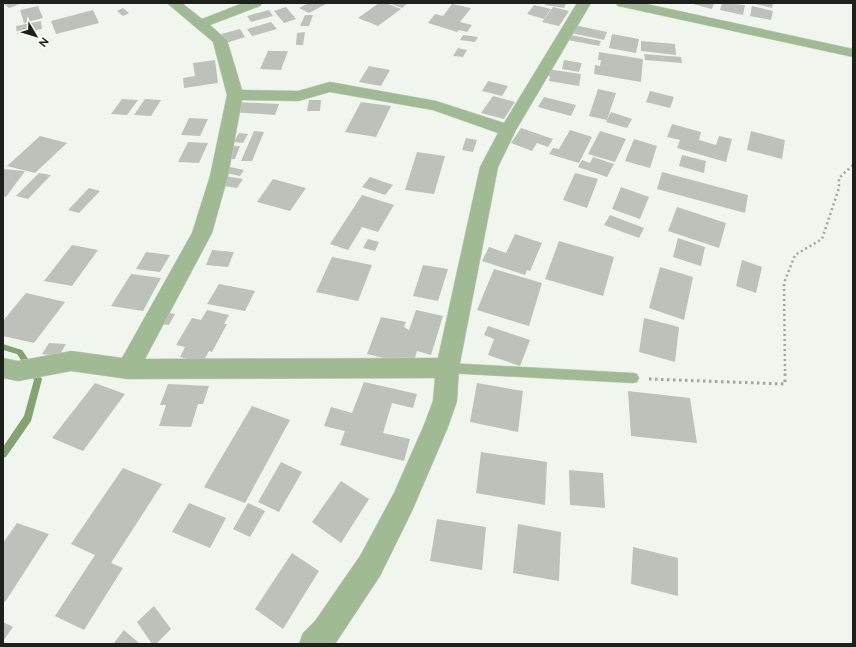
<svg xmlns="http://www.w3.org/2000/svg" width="856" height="647" viewBox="0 0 856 647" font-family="Raleway,sans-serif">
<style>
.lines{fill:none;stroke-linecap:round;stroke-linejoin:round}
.stream{fill:#83a371;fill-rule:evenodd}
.building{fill:#bcc2b9}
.service-casing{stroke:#cacfc7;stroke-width:1}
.minor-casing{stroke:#cacfc7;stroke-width:1}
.path-far1{stroke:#a1a59e;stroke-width:2.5;stroke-dasharray:2 3;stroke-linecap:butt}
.path{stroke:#a1a59e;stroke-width:3;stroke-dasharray:2.5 3.5;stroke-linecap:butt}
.service{fill:#a0bb93;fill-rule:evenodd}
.minor{fill:#a0bb93;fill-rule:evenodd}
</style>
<rect width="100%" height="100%" fill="#f0f6ed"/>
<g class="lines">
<polygon class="stream" points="3,344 22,350 42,379 31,421 6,457 3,458 3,447 24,416 34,380 17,354 3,350"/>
</g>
<g class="building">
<polygon points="3,3 22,3 9,8"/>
<polygon points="308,3 328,3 309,13 299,8"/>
<polygon points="379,3 386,3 401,9 378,26 358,18"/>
<polygon points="389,3 408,3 402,8"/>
<polygon points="546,3 566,3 564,8 545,5"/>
<polygon points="689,3 714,3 712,9"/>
<polygon points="722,3 745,5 743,15 720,10"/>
<polygon points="751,3 773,3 772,8"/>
<polygon points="452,4 471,8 460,22 472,25 467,32 459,30 457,32 428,23 435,14 443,16"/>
<polygon points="534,5 551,9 544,19 527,14"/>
<polygon points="38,6 43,18 24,23 20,10"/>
<polygon points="752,6 773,11 771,20 750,16"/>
<polygon points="286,7 296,19 284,23 274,11"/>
<polygon points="553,7 569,11 559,26 542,22"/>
<polygon points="123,8 129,13 123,16 117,11"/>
<polygon points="93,10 99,23 56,34 51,21"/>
<polygon points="269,10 273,16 251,22 247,16"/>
<polygon points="305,15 313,15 309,26 300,26"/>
<polygon points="41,21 42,29 17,34 16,26"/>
<polygon points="271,22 277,29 252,36 247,29"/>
<polygon points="574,25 607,32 604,40 571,33"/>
<polygon points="240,29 245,37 226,43 221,34"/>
<polygon points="305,32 303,45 296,45 297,33"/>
<polygon points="612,34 639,39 636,53 609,48"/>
<polygon points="463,35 478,37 475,42 460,40"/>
<polygon points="571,35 601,41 599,46 568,40"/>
<polygon points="641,41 675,44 676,55 641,51"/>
<polygon points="458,48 467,50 463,57 453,56"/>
<polygon points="268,51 288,51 281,70 260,69"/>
<polygon points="599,52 643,59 641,82 594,74 595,65 600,66 601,60 598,60"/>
<polygon points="644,54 681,57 682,63 645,60"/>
<polygon points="215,60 218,83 184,88 183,78 195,76 193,63"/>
<polygon points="564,60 582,63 579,72 562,69"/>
<polygon points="369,66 390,70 381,86 359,82"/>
<polygon points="547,69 581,74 579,86 549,81 550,76 545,75"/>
<polygon points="488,81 508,86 502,96 482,91"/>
<polygon points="598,89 616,93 607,120 611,112 632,119 627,128 606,122 607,120 589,116"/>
<polygon points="650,91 674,97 670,108 646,102"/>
<polygon points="493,96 515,102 504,119 481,113"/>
<polygon points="544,97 576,105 571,116 538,107"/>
<polygon points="122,99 138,100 127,115 111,114"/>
<polygon points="145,99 161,100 151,116 134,115"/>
<polygon points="309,100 321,100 320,111 307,111"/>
<polygon points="237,102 279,104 275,115 232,112"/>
<polygon points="361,102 391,106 376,137 345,132"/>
<polygon points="189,118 208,119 200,136 181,135"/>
<polygon points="672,124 701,132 699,140 716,145 719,136 732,139 726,162 677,148 680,140 667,137"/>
<polygon points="521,128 553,139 548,147 537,143 532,151 511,143"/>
<polygon points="570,130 592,137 579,163 549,154 553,148 559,149"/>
<polygon points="254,131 264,132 252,161 241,161"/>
<polygon points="600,131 626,139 615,162 588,154"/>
<polygon points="751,131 785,140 782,159 747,150"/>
<polygon points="239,133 248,134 243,143 234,142"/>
<polygon points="40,136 67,143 35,173 7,166"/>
<polygon points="466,138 477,140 473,152 462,150"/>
<polygon points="634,139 657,146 650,168 625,161"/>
<polygon points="188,142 208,143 199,163 178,162"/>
<polygon points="234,146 240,146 235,159 228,159"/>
<polygon points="417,152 445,156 434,194 405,190"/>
<polygon points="682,155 706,161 704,173 679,166"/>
<polygon points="593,157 614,164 607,177 578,167 582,160 590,163"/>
<polygon points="225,166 244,170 240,176 221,172"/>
<polygon points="3,169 25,171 6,197 3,196"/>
<polygon points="662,172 748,195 745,213 657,189"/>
<polygon points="39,173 51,175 28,199 16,196"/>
<polygon points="575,173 598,179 587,208 563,200"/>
<polygon points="224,176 243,179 237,188 218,185"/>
<polygon points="370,177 393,185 385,195 362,187"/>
<polygon points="273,179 306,188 290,211 257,202"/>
<polygon points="621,187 649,197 640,219 612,209"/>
<polygon points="89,188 100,191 79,213 68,210"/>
<polygon points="362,195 394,205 378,232 362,227 348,250 330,244"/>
<polygon points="677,207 726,223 719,248 668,231"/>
<polygon points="610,215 644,228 639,238 604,225"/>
<polygon points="515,234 542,243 530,271 527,270 525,275 482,261 489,247 506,253"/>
<polygon points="678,238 705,247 701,266 673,257"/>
<polygon points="368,239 379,242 375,251 363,248"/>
<polygon points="559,241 614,257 603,296 545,279"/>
<polygon points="72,245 98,250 72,286 44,281"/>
<polygon points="212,250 234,252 228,267 206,265"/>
<polygon points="146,252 170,255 160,272 136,269"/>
<polygon points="332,257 372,265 358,301 316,292"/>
<polygon points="742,260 762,267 756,293 736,286"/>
<polygon points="423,265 448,269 438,301 413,296"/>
<polygon points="660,267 693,277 684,320 649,308"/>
<polygon points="494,269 542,283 529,326 477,310"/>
<polygon points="131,274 161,278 143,311 111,306"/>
<polygon points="219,284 255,291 245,311 207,304"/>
<polygon points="26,293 65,302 34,343 3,336 3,321"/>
<polygon points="207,310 229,315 224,324 227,324 212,352 209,351 203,362 180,357 185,347 176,345 192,318 201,320"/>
<polygon points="416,310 443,316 431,355 417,351 413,365 367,354 381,317 406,322 404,327 409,330"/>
<polygon points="162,312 175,314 169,325 156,324"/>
<polygon points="644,318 679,327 675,362 639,352"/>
<polygon points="488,326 530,340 520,366 488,355 494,339 484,335"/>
<polygon points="49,343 66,344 59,356 42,354"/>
<polygon points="364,382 417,394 413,408 392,403 383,433 410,439 404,461 340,445 345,431 324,426 331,407 352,413"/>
<polygon points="95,383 125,394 83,451 52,438"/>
<polygon points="477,383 523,391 518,432 470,422"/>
<polygon points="168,384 209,386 203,404 198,404 191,427 159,426 166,405 160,405"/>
<polygon points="628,391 690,398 697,443 631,436"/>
<polygon points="252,406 290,420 245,503 204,487"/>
<polygon points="481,452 547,462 545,505 476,493"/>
<polygon points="281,462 302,472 279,512 258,502"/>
<polygon points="123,468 162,484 111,563 123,568 84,630 55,616 95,555 71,544"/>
<polygon points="569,470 603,473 605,508 570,505"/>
<polygon points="341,481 369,499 341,543 312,522"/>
<polygon points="189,503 226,518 210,548 172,532"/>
<polygon points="248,503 265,511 250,537 233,529"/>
<polygon points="437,519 486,527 482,570 430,561"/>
<polygon points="17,523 49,534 5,602 3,602 3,543"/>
<polygon points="518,524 561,532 559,581 513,573"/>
<polygon points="633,547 678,558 678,596 631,584"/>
<polygon points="292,553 319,571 283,629 255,609"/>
<polygon points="154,606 171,629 156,644 152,644 137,622"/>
<polygon points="3,622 13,627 3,641"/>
<polygon points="124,630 140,644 113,644"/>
</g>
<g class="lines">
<g class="service-casing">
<polygon id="service" points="447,363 633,373 637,374 639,378 637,382 633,383 447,373 443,372 441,368 443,364"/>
</g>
<g class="minor-casing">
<g id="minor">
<path d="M167,3H182L202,19L243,3H262L260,6L210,25L227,40L242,90L298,91L330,82L436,101L504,123L577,3H591L516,130L498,167L459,368L457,401L448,427L412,511L380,576L335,644H299L303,633L315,621L360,556L394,493L424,425L433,401L435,378L128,379L71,371L18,381L3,378V358L18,361L71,351L122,358L192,233L210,176L227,95L213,42ZM330,92L433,110L498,133L480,167L438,358L145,359L212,233L228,176L242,100L298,101Z"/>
<polygon points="616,3 642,3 853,49 853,57 623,7 618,6"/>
</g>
</g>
<polyline class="path-far1" points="785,371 784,283 795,255 822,239 839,188 839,178 853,165"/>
<polyline class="path" points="649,379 785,384 785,370"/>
<use href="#service" class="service"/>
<use href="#minor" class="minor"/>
</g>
<rect width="856" height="647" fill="none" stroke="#1e201c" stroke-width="8"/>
<g transform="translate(36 36) rotate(128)" stroke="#ffffff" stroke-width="3" paint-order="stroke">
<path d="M0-3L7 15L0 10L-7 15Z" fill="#1e201c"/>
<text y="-6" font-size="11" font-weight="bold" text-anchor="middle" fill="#1e201c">N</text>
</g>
</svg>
